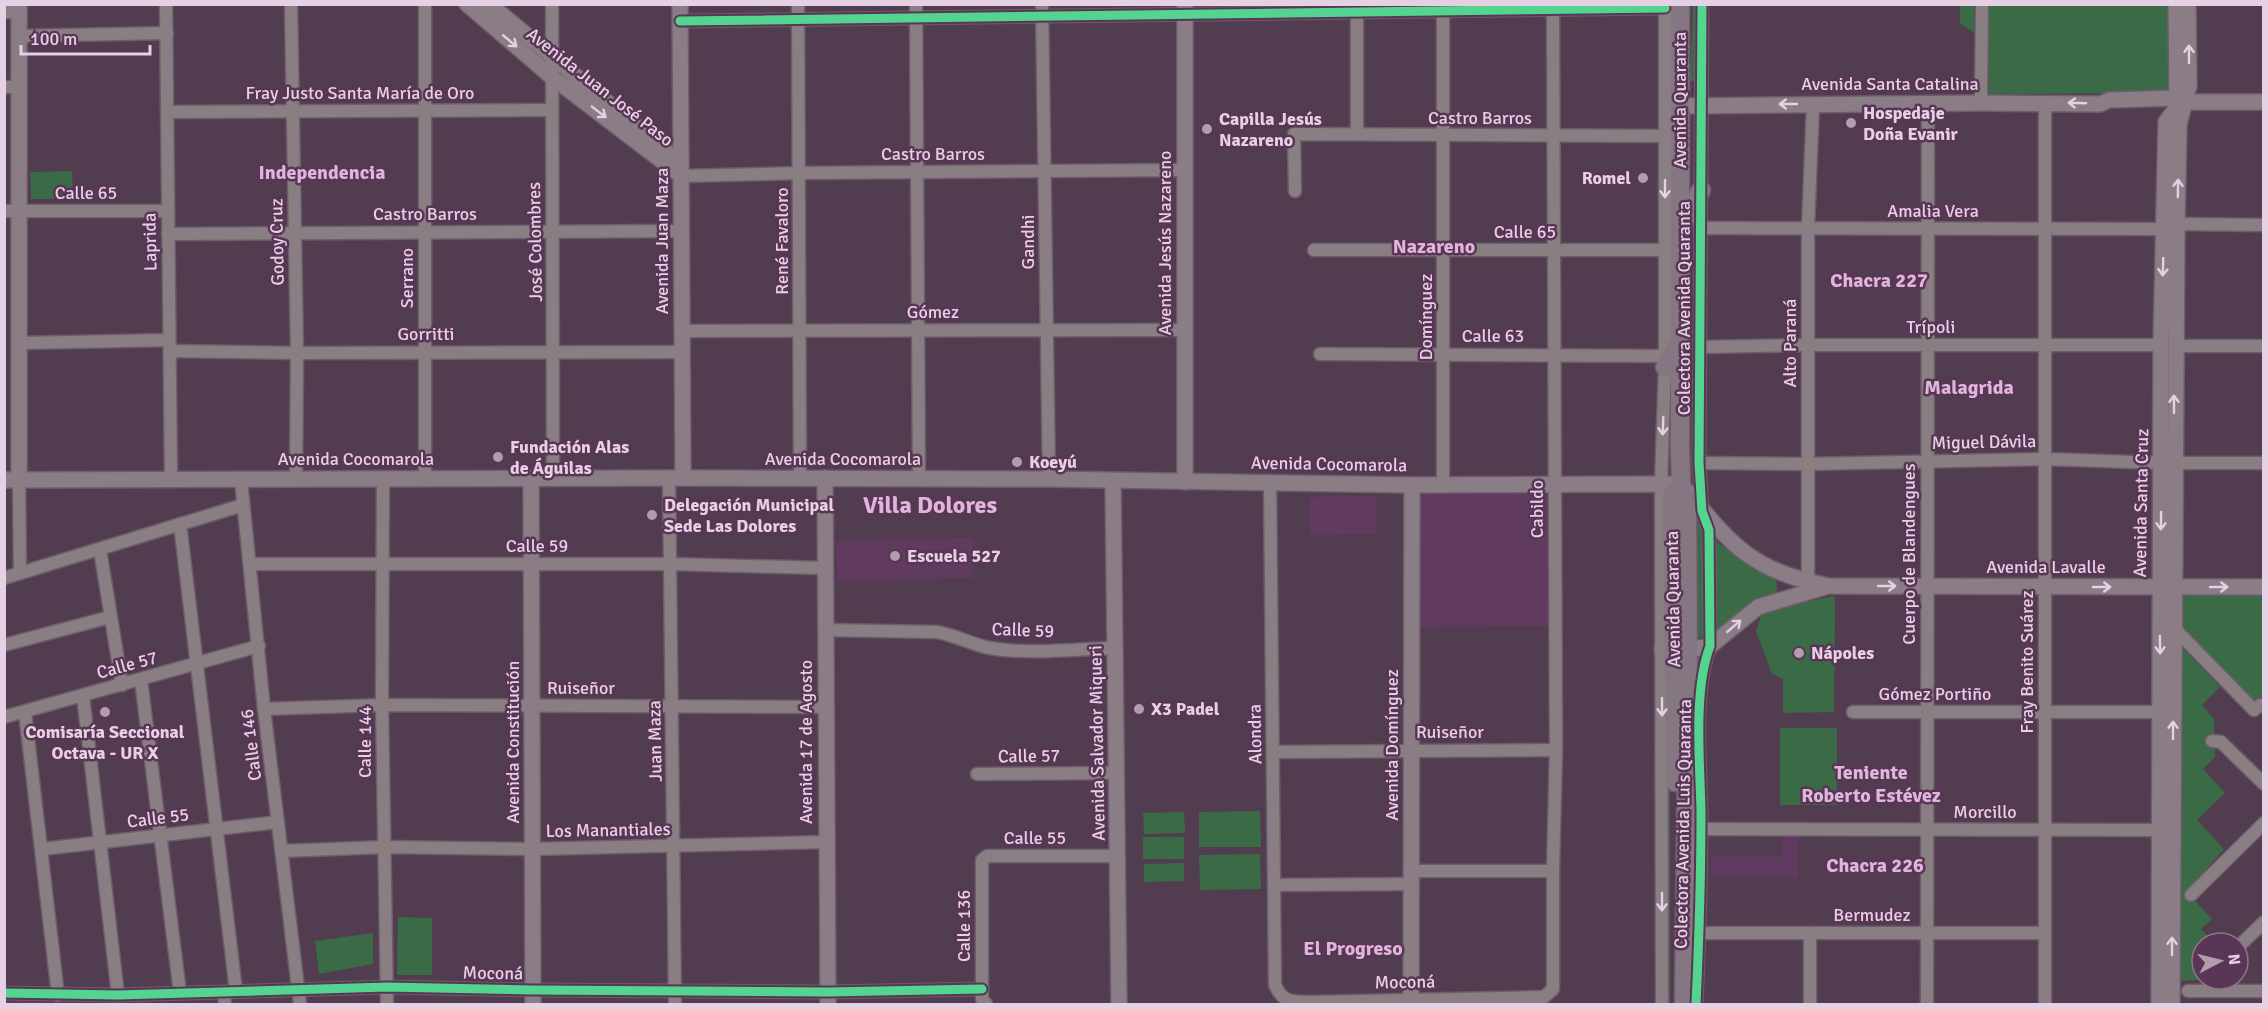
<svg xmlns="http://www.w3.org/2000/svg" width="2268" height="1009" viewBox="0 0 2268 1009" font-family="Signika,sans-serif">
<style>
.built{fill:#613b5f}
.green{fill:#3b6b46}
.lines{fill:none;stroke-linecap:round;stroke-linejoin:round}
.minor-casing{stroke:#6d5c6b;stroke-width:15}
.major-casing{stroke:#6d5c6b;stroke-width:18}
.highway-casing{stroke:#6d5c6b;stroke-width:21}
.minor{stroke:#897e81;stroke-width:12}
.major{stroke:#8b7d85;stroke-width:15}
.highway{stroke:#847781;stroke-width:18}
.cycleway-casing{stroke:#593556;stroke-width:13}
.cycleway{stroke:#53d58f;stroke-width:9}
.oneway{stroke:#e6d0e3}
.poi-dot{fill:#b29daf;stroke:#593556;stroke-width:2}
.labels{text-anchor:middle;stroke-width:5;stroke-linejoin:round;paint-order:stroke}
.street-label{font-size:18px;fill:#e6d0e3;stroke:#593556}
.poi-label{font-size:18px;font-weight:bold;fill:#e6d0e3;stroke:#593556;text-anchor:start}
.neighbourhood-label{font-size:20px;font-weight:bold;fill:#e0b5db;stroke:#593556}
.district-label{font-size:24px;font-weight:bold;fill:#e0b5db;stroke:#593556}
</style>
<rect width="100%" height="100%" fill="#513d4f"/>
<g class="built">
<polygon points="1551,493 1552,626 1419,627 1418,494"/>
<polygon points="1376,496 1377,534 1309,535 1309,497"/>
<polygon points="972,538 973,578 837,581 837,541"/>
<polygon points="1782,835 1798,835 1798,877 1711,877 1711,856 1782,856"/>
<polygon points="5,1001 133,1004 5,1004"/>
</g>
<g class="green">
<polygon points="1693,5 1696,5 1695,79 1692,82 1690,79"/>
<polygon points="1960,5 1974,5 1974,33 1960,23"/>
<polygon points="1989,5 2171,5 2171,93 1989,94"/>
<polygon points="72,171 73,199 31,199 30,172"/>
<polygon points="1697,523 1701,525 1703,531 1703,631 1702,637 1698,639 1694,637 1692,526"/>
<polygon points="1713,539 1754,568 1776,579 1777,589 1775,594 1745,608 1715,633"/>
<polygon points="2263,594 2263,700 2248,698 2178,626 2180,595"/>
<polygon points="1835,596 1834,712 1783,713 1783,679 1772,674 1756,631 1763,609"/>
<polygon points="2178,643 2220,687 2202,705 2214,719 2215,757 2203,769 2225,793 2197,820 2224,849 2191,887 2193,899 2212,919 2201,929 2214,943 2202,943 2202,979 2217,979 2179,981"/>
<polygon points="1665,670 1670,670 1670,1004 1664,1004"/>
<rect x="1780" y="728" width="57" height="77"/>
<polygon points="1260,811 1261,847 1199,847 1199,812"/>
<polygon points="1184,812 1185,833 1144,834 1143,813"/>
<rect x="1143" y="837" width="41" height="22"/>
<polygon points="1260,854 1261,889 1200,890 1199,855"/>
<polygon points="1184,863 1184,881 1144,882 1144,864"/>
<polygon points="398,917 432,918 432,975 397,975"/>
<polygon points="373,933 373,964 319,974 315,941"/>
</g>
<g class="lines">
<g class="minor-casing">
<g id="minor">
<polyline points="166,4 171,480"/>
<polyline points="291,4 297,353 296,479"/>
<polyline points="425,4 425,479"/>
<polyline points="552,4 553,478"/>
<polyline points="798,4 800,478"/>
<polyline points="916,4 919,479"/>
<polyline points="1042,4 1049,479"/>
<polyline points="1443,6 1443,485"/>
<polyline points="4,12 19,12"/>
<polyline points="1357,12 1357,134"/>
<polyline points="680,21 1665,8"/>
<polyline points="19,36 167,33"/>
<polyline points="4,87 19,87"/>
<polyline points="1981,103 1982,4"/>
<polyline points="167,112 552,110"/>
<polyline points="682,176 800,173 1184,170"/>
<polyline points="1295,191 1294,134 1665,136"/>
<polyline points="4,211 168,211"/>
<polyline points="2177,224 2264,225"/>
<polyline points="1701,228 2164,229"/>
<polyline points="168,234 681,231"/>
<polyline points="1314,250 1664,250"/>
<polyline points="682,331 1185,330"/>
<polyline points="19,343 169,340"/>
<polyline points="2175,346 2264,346"/>
<polyline points="1701,347 1808,345 2161,345"/>
<polyline points="170,351 297,353 683,352"/>
<polyline points="1320,354 1665,356"/>
<polyline points="1699,463 1808,464 2044,459 2162,463"/>
<polyline points="2174,463 2264,463"/>
<polyline points="669,478 675,1004"/>
<polyline points="383,479 382,705 387,1004"/>
<polyline points="19,480 20,573"/>
<polyline points="241,480 264,709 300,1004"/>
<path d="M1270,483L1275,985C1284,1005 1294,1001 1313,1002L1544,997"/>
<polyline points="180,524 236,991"/>
<polyline points="100,550 122,685"/>
<polyline points="250,564 670,564 825,568"/>
<polyline points="4,578 243,505"/>
<polyline points="1808,582 1808,228 1813,104"/>
<polyline points="2173,627 2254,710 2260,705"/>
<path d="M825,630L937,632C956,635 972,645 990,648C1030,655 1074,649 1115,648"/>
<polyline points="4,645 110,617"/>
<polyline points="141,680 180,993"/>
<polyline points="83,696 118,995"/>
<polyline points="264,709 382,705 826,707"/>
<polyline points="25,712 58,995"/>
<polyline points="1853,712 2161,712"/>
<polyline points="4,717 259,646"/>
<polyline points="2212,741 2221,742 2264,784"/>
<polyline points="1273,752 1556,750"/>
<polyline points="977,774 1116,773"/>
<polyline points="1701,829 2160,830"/>
<polyline points="42,849 278,822"/>
<polyline points="282,851 384,847 533,849 826,842"/>
<polyline points="1411,871 1553,871"/>
<polyline points="1274,885 1411,884"/>
<polyline points="2191,895 2264,823"/>
<polyline points="1699,933 2045,933"/>
<polyline points="2238,947 2264,922"/>
<polyline points="2188,991 2264,991"/>
<polyline points="224,992 225,1004"/>
<polyline points="4,993 118,995 387,987 533,990 828,992 982,989"/>
<polyline points="1544,997 1553,989 1553,871 1556,750 1553,10"/>
<polyline points="986,1004 982,999 982,860 987,856 1118,856"/>
<polyline points="1662,1004 1661,484 1665,367 1665,4"/>
<path d="M1696,1004C1699,940 1701,875 1701,811C1700,762 1693,691 1710,646L1709,530L1702,511L1699,463L1702,4"/>
<polyline points="1810,1004 1810,933"/>
<polyline points="1927,1004 1928,103"/>
<polyline points="2045,1004 2045,103"/>
</g>
</g>
<g class="major-casing">
<g id="major">
<polyline points="467,4 552,77 682,176"/>
<polyline points="489,4 674,158"/>
<polyline points="680,4 683,478"/>
<polyline points="1185,4 1185,482"/>
<polyline points="1680,106 1981,103 2100,104 2109,100 2177,98 2185,102"/>
<polyline points="2178,107 2185,102 2264,102"/>
<polyline points="531,478 533,1004"/>
<polyline points="825,478 828,1004"/>
<path d="M4,480L683,478L1049,479L1412,485L1681,484C1730,543 1749,571 1829,586L2264,587"/>
<polyline points="19,480 19,4"/>
<polyline points="1113,481 1119,1004"/>
<polyline points="1662,649 1688,650 1710,646 1758,607 1825,587"/>
<polyline points="1411,1004 1412,485"/>
<polyline points="2159,1004 2161,345 2166,122 2177,107 2176,4"/>
<polyline points="2172,1004 2177,224 2179,124 2189,86 2188,4"/>
</g>
</g>
<g class="highway-casing">
<g id="highway">
<polyline points="1680,4 1680,448 1681,484 1687,502 1688,663 1684,1004"/>
<polyline points="1681,227 1701,190"/>
<polyline points="1665,367 1680,340"/>
<polyline points="1675,782 1672,496 1681,484"/>
</g>
</g>
<use href="#minor" class="minor"/>
<use href="#major" class="major"/>
<use href="#highway" class="highway"/>
<g class="cycleway-casing">
<g id="cycleway">
<polyline points="680,21 1665,8"/>
<polyline points="4,993 118,995 387,987 533,990 828,992 982,989"/>
<path d="M1696,1004C1699,940 1701,875 1701,811C1700,762 1693,691 1710,646L1709,530L1702,511L1699,463L1702,4"/>
</g>
</g>
<use href="#cycleway" class="cycleway"/>
</g>
<defs><path id="oneway-shaft" d="M-6 0H5M1.5-3L5.5 0L1.5 3" fill="none" stroke-width="1.6" stroke-linecap="round" stroke-linejoin="round" transform="scale(1.5)"/></defs>
<g class="oneway">
<use href="#oneway-shaft" transform="translate(510 41) rotate(40)"/>
<use href="#oneway-shaft" transform="translate(2189 54) rotate(-90)"/>
<use href="#oneway-shaft" transform="translate(2077 103) rotate(-178)"/>
<use href="#oneway-shaft" transform="translate(1788 104) rotate(180)"/>
<use href="#oneway-shaft" transform="translate(599 112) rotate(37)"/>
<use href="#oneway-shaft" transform="translate(2178 188) rotate(-89)"/>
<use href="#oneway-shaft" transform="translate(1665 189) rotate(90)"/>
<use href="#oneway-shaft" transform="translate(2163 267) rotate(92)"/>
<use href="#oneway-shaft" transform="translate(2174 404) rotate(-90)"/>
<use href="#oneway-shaft" transform="translate(1663 426) rotate(92)"/>
<use href="#oneway-shaft" transform="translate(2161 521) rotate(91)"/>
<use href="#oneway-shaft" transform="translate(1887 586)"/>
<use href="#oneway-shaft" transform="translate(2102 587)"/>
<use href="#oneway-shaft" transform="translate(2219 587)"/>
<use href="#oneway-shaft" transform="translate(1734 626) rotate(-41)"/>
<use href="#oneway-shaft" transform="translate(2160 645) rotate(89)"/>
<use href="#oneway-shaft" transform="translate(1662 707) rotate(90)"/>
<use href="#oneway-shaft" transform="translate(2173 730) rotate(-90)"/>
<use href="#oneway-shaft" transform="translate(1662 902) rotate(90)"/>
<use href="#oneway-shaft" transform="translate(2172 946) rotate(-90)"/>
</g>
<g class="poi-dot">
<circle cx="1851" cy="123" r="6"/>
<circle cx="1207" cy="129" r="6"/>
<circle cx="1643" cy="178" r="6"/>
<circle cx="498" cy="457" r="6"/>
<circle cx="1017" cy="462" r="6"/>
<circle cx="652" cy="515" r="6"/>
<circle cx="895" cy="556" r="6"/>
<circle cx="1799" cy="653" r="6"/>
<circle cx="1139" cy="709" r="6"/>
<circle cx="105" cy="712" r="6"/>
</g>
<g class="labels">
<g class="street-label">
<text x="1890" y="90">Avenida Santa Catalina</text>
<text transform="translate(600 87) rotate(38)" y="6">Avenida Juan José Paso</text>
<text x="360" y="99">Fray Justo Santa María de Oro</text>
<text transform="translate(1680 100) rotate(-90)" y="6">Avenida Quaranta</text>
<text x="1480" y="124">Castro Barros</text>
<text x="933" y="160">Castro Barros</text>
<text x="86" y="199">Calle 65</text>
<text x="1933" y="217">Amalia Vera</text>
<text x="425" y="220">Castro Barros</text>
<text x="1525" y="238">Calle 65</text>
<text transform="translate(662 241) rotate(-90)" y="6">Avenida Juan Maza</text>
<text transform="translate(782 241) rotate(-90)" y="6">René Favaloro</text>
<text transform="translate(150 242) rotate(-91)" y="6">Laprida</text>
<text transform="translate(277 242) rotate(-91)" y="6">Godoy Cruz</text>
<text transform="translate(535 242) rotate(-91)" y="6">José Colombres</text>
<text transform="translate(1028 242) rotate(-90)" y="6">Gandhi</text>
<text transform="translate(1165 243) rotate(-90)" y="6">Avenida Jesús Nazareno</text>
<text transform="translate(407 278) rotate(-90)" y="6">Serrano</text>
<text transform="translate(1684 308) rotate(-90)" y="6">Colectora Avenida Quaranta</text>
<text x="933" y="318">Gómez</text>
<text transform="translate(1426 317) rotate(-90)" y="6">Domínguez</text>
<text x="1931" y="333">Trípoli</text>
<text x="426" y="340">Gorritti</text>
<text x="1493" y="342">Calle 63</text>
<text transform="translate(1790 343) rotate(-90)" y="6">Alto Paraná</text>
<text transform="translate(1984 442) rotate(-1)" y="6">Miguel Dávila</text>
<text x="356" y="465">Avenida Cocomarola</text>
<text x="843" y="465">Avenida Cocomarola</text>
<text transform="translate(1329 464) rotate(1)" y="6">Avenida Cocomarola</text>
<text transform="translate(2141 503) rotate(-89)" y="6">Avenida Santa Cruz</text>
<text transform="translate(1537 509) rotate(-90)" y="6">Cabildo</text>
<text x="537" y="552">Calle 59</text>
<text transform="translate(1909 554) rotate(-90)" y="6">Cuerpo de Blandengues</text>
<text x="2046" y="573">Avenida Lavalle</text>
<text transform="translate(1673 599) rotate(-91)" y="6">Avenida Quaranta</text>
<text transform="translate(1023 630) rotate(2)" y="6">Calle 59</text>
<text transform="translate(2027 662) rotate(-90)" y="6">Fray Benito Suárez</text>
<text transform="translate(127 665) rotate(-15)" y="6">Calle 57</text>
<text x="581" y="694">Ruiseñor</text>
<text x="1935" y="700">Gómez Portiño</text>
<text x="1450" y="738">Ruiseñor</text>
<text transform="translate(1255 734) rotate(-91)" y="6">Alondra</text>
<text transform="translate(655 741) rotate(-91)" y="6">Juan Maza</text>
<text transform="translate(365 742) rotate(-90)" y="6">Calle 144</text>
<text transform="translate(513 742) rotate(-90)" y="6">Avenida Constitución</text>
<text transform="translate(806 742) rotate(-90)" y="6">Avenida 17 de Agosto</text>
<text transform="translate(1097 743) rotate(-91)" y="6">Avenida Salvador Miqueri</text>
<text transform="translate(251 745) rotate(-97)" y="6">Calle 146</text>
<text transform="translate(1392 745) rotate(-90)" y="6">Avenida Domínguez</text>
<text transform="translate(1029 756) rotate(-1)" y="6">Calle 57</text>
<text x="1985" y="818">Morcillo</text>
<text transform="translate(158 818) rotate(-7)" y="6">Calle 55</text>
<text transform="translate(1683 824) rotate(-89)" y="6">Colectora Avenida Luis Quaranta</text>
<text transform="translate(608 830) rotate(-1)" y="6">Los Manantiales</text>
<text x="1035" y="844">Calle 55</text>
<text x="1872" y="921">Bermudez</text>
<text transform="translate(964 926) rotate(-90)" y="6">Calle 136</text>
<text transform="translate(493 973) rotate(1)" y="6">Moconá</text>
<text transform="translate(1405 982) rotate(-1)" y="6">Moconá</text>
</g>
<g class="poi-label">
<text x="1863" y="119">Hospedaje<tspan x="1863" dy="21">Doña Evanir</tspan></text>
<text x="1219" y="125">Capilla Jesús<tspan x="1219" dy="21">Nazareno</tspan></text>
<text x="1631" y="184" text-anchor="end">Romel</text>
<text x="510" y="453">Fundación Alas<tspan x="510" dy="21">de Águilas</tspan></text>
<text x="1029" y="468">Koeyú</text>
<text x="664" y="511">Delegación Municipal<tspan x="664" dy="21">Sede Las Dolores</tspan></text>
<text x="907" y="562">Escuela 527</text>
<text x="1811" y="659">Nápoles</text>
<text x="1151" y="715">X3 Padel</text>
<text x="105" y="738" text-anchor="middle">Comisaría Seccional<tspan x="105" dy="21">Octava - UR X</tspan></text>
</g>
<g class="neighbourhood-label">
<text x="322" y="179">Independencia</text>
<text x="1434" y="253">Nazareno</text>
<text x="1879" y="287">Chacra 227</text>
<text x="1969" y="394">Malagrida</text>
<text x="1871" y="779">Teniente<tspan x="1871" dy="23">Roberto Estévez</tspan></text>
<text x="1875" y="872">Chacra 226</text>
<text x="1353" y="955">El Progreso</text>
</g>
<g class="district-label">
<text x="930" y="513">Villa Dolores</text>
</g>
</g>
<rect width="2268" height="1009" fill="none" stroke="#e6d0e3" stroke-width="12"/>
<g transform="translate(2220 961) rotate(83)"><circle r="28" fill="#593556" stroke="#91738e" stroke-width="1.5"/>
<path d="M0-4.5L10 22L0 15L-10 22Z" fill="#b29daf"/>
<text y="-9" font-size="16" font-weight="bold" text-anchor="middle" fill="#e6d0e3">N</text>
</g>
<path d="M21 45v9h129v-9" fill="none" stroke="#e6d0e3" stroke-width="3"/>
<text x="30" y="45" font-size="18" fill="#e6d0e3" stroke="#593556" stroke-width="4.5" paint-order="stroke">100 m</text>
</svg>
